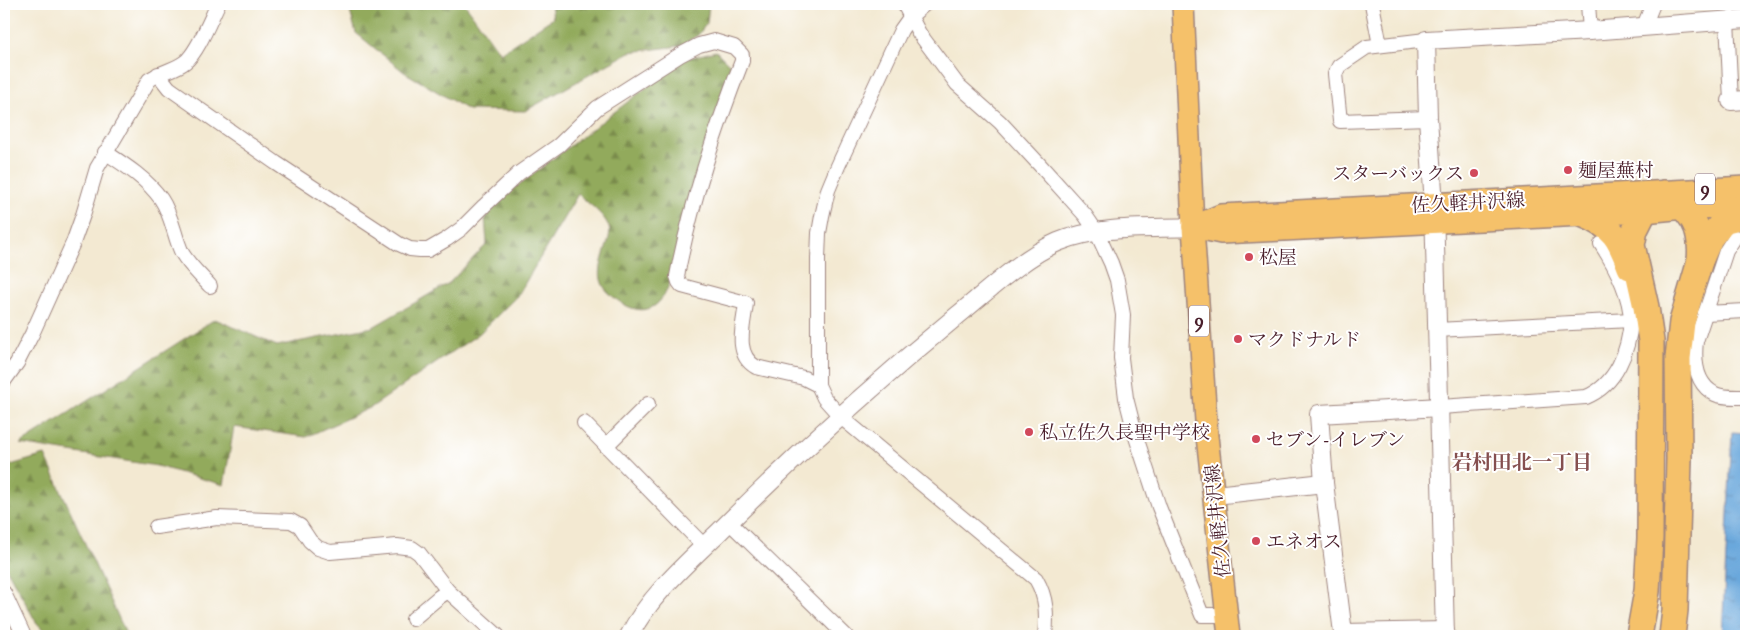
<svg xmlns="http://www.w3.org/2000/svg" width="1750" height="640" viewBox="0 0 1750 640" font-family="'IM FELL Great Primer','Noto Serif JP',serif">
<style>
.forest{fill:url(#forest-firs);stroke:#6e6444}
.water{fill:url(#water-ripples);stroke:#5a6484}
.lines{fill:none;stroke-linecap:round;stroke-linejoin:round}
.minor-casing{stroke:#9e847e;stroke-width:16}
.tertiary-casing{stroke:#9e847e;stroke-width:20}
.primary-casing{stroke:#9e847e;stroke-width:24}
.motorway-casing{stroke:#9e847e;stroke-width:28}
.minor{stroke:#fff;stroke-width:14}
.tertiary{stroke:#fff;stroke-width:18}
.primary{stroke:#f5c16b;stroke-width:21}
.motorway{stroke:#f5c16b;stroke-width:25}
.poi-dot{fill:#d1495b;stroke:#fff;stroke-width:2}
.labels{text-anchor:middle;stroke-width:4;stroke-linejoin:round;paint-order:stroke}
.shield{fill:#fff;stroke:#80626b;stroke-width:1}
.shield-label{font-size:18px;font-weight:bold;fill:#4a1f2b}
.poi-label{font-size:19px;fill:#4a1f2b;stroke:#fff;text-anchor:start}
.street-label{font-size:19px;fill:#4a1f2b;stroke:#fff}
.neighbourhood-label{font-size:20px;font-weight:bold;fill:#854f4f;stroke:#fff}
</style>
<defs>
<pattern id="forest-firs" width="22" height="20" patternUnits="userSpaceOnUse" patternTransform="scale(1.25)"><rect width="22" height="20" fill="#92aa5c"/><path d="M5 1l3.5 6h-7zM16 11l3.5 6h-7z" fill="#798a4c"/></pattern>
<pattern id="water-ripples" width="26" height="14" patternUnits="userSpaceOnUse" patternTransform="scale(1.25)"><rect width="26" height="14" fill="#6ba8dc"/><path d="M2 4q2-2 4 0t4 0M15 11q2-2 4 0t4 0" fill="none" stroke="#5a88b3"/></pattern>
</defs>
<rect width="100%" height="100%" fill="#fff"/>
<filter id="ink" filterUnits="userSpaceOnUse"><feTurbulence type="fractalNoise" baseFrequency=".02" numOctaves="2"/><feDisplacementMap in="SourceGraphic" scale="10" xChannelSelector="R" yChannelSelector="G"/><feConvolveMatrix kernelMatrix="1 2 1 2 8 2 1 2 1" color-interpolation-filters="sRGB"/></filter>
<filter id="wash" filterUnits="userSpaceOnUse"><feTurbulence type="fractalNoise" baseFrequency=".0096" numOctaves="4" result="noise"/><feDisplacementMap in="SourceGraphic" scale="20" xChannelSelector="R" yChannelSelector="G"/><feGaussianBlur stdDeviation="1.12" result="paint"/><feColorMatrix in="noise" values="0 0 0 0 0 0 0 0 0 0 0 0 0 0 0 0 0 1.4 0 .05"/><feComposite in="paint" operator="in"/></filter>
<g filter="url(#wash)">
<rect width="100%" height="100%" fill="#f3e9d2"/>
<g class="forest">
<polygon points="348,4 465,4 500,53 553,18 551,4 709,4 707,23 698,35 680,46 630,52 525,111 468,110 404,72 356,33"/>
<path d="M716,51L730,65C721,99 713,133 702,167C697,182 689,197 684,213C677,238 677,285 658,303C642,318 621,305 608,292C588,272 614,243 609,227C604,214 589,204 578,194L518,295L480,333L372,407L306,437L234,427L224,485L157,466L20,444L215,319L277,346L373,327L449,283L487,244L485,218L508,193L684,59Z"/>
<polygon points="45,455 127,636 49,636 36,622 4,564 4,467"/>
</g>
<polygon class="water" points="1732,432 1746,433 1746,636 1722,636"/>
</g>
<g filter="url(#ink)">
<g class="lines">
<g class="minor-casing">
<g id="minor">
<polyline points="904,4 919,33 957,84 1000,122 1039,164 1085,215 1096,231 1111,263 1117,280 1123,315 1121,358 1126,398 1136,437 1159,507 1202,615 1227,615"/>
<path d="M925,4L911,16L901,30L838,166L828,190L822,216L819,233L818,259V385L824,398L841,417L1036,579C1047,598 1047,615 1045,636"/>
<polyline points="1372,4 1380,45"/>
<polyline points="1588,4 1590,31"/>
<polyline points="1727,20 1731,101"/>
<polyline points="1644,26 1653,4"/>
<polyline points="1426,40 1367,47 1339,66 1335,74 1340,121 1428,118"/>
<path d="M158,74L169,88L276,163L399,244L410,249L420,250H428L447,239L461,229L484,206L519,173L559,145L597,108L680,55L699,45L714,41L734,47L742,55V61C715,130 691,203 677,276L679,282L682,286L746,303C744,324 733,354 756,367L804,378L818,385"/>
<path d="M105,152C125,165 147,179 161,199C172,215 174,236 182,253C189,265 201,276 210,286"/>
<path d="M1735,237L1726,251L1696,341C1694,359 1695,384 1715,394C1723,398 1737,397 1746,397"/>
<path d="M1601,244C1616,267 1630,293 1631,320"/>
<polyline points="1705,313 1746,311"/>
<path d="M1437,330L1631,320C1629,351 1616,385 1586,397L1440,407"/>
<path d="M4,381L17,363L32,334L73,243L83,215L97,168L149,80C160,72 175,70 185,62C198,52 210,20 218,4"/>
<polyline points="584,423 704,546"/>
<polyline points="606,446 648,404"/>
<polyline points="729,522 846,636"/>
<polyline points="156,527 217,518 291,521 300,526 310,541 318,548 330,552 397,546 412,548 419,553 448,591 498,636"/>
<polyline points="4,593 24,636"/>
<polyline points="413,619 439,597 448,591"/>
</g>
</g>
<g class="tertiary-casing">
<g id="tertiary">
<polyline points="1731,101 1746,100"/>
<polyline points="1440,407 1319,414 1324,483 1343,633 1445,631"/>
<polyline points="1215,495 1324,483"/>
<path d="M629,636C649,596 688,562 720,531C796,455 875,383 958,315C986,292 1025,256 1058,242C1099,225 1149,229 1193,227"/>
<polyline points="1445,636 1434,205 1428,118 1426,40 1590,31 1746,19"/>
</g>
</g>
<g class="primary-casing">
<g id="primary">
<polyline points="1183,4 1193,227 1207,436 1229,636"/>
<polyline points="1193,227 1221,215 1746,187"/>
<polyline points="1193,227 1221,233 1644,212 1685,208 1746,207"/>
</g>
</g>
<g class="motorway-casing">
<g id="motorway">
<path d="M1584,215C1614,227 1619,238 1630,267"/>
<path d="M1639,636L1647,591L1650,538L1651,341L1646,307L1632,245L1635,230L1644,212L1664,193C1692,211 1703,227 1700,261"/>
<polyline points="1672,636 1675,610 1679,459 1678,358 1682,322 1700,261 1710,238 1721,224 1726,220 1746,215"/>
</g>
</g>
<use href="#minor" class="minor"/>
<use href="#tertiary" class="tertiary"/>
<use href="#primary" class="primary"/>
<use href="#motorway" class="motorway"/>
</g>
</g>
<g class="poi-dot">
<circle cx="1568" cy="170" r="5"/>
<circle cx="1474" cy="173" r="5"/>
<circle cx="1249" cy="257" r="5"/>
<circle cx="1238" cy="339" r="5"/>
<circle cx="1029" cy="432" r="5"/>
<circle cx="1256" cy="439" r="5"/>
<circle cx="1256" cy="541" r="5"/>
</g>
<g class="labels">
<g class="shield">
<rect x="1695" y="173.5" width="20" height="31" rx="4"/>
<rect x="1189" y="305.5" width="20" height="31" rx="4"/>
</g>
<g class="shield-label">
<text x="1705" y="195">9</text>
<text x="1199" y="327">9</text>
</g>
<g class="poi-label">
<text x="1578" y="177">麺屋蕪村</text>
<text x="1464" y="180" text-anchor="end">スターバックス</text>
<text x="1259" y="264">松屋</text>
<text x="1248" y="346">マクドナルド</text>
<text x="1039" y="439">私立佐久長聖中学校</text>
<text x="1266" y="446">セブン-イレブン</text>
<text x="1266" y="548">エネオス</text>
</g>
<g class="street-label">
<text transform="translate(1468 202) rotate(-3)" y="7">佐久軽井沢線</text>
<text transform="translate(1217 521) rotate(-96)" y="7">佐久軽井沢線</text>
</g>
<g class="neighbourhood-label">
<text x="1522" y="469">岩村田北一丁目</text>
</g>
</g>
<rect width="1750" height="640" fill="none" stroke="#fff" stroke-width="20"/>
</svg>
